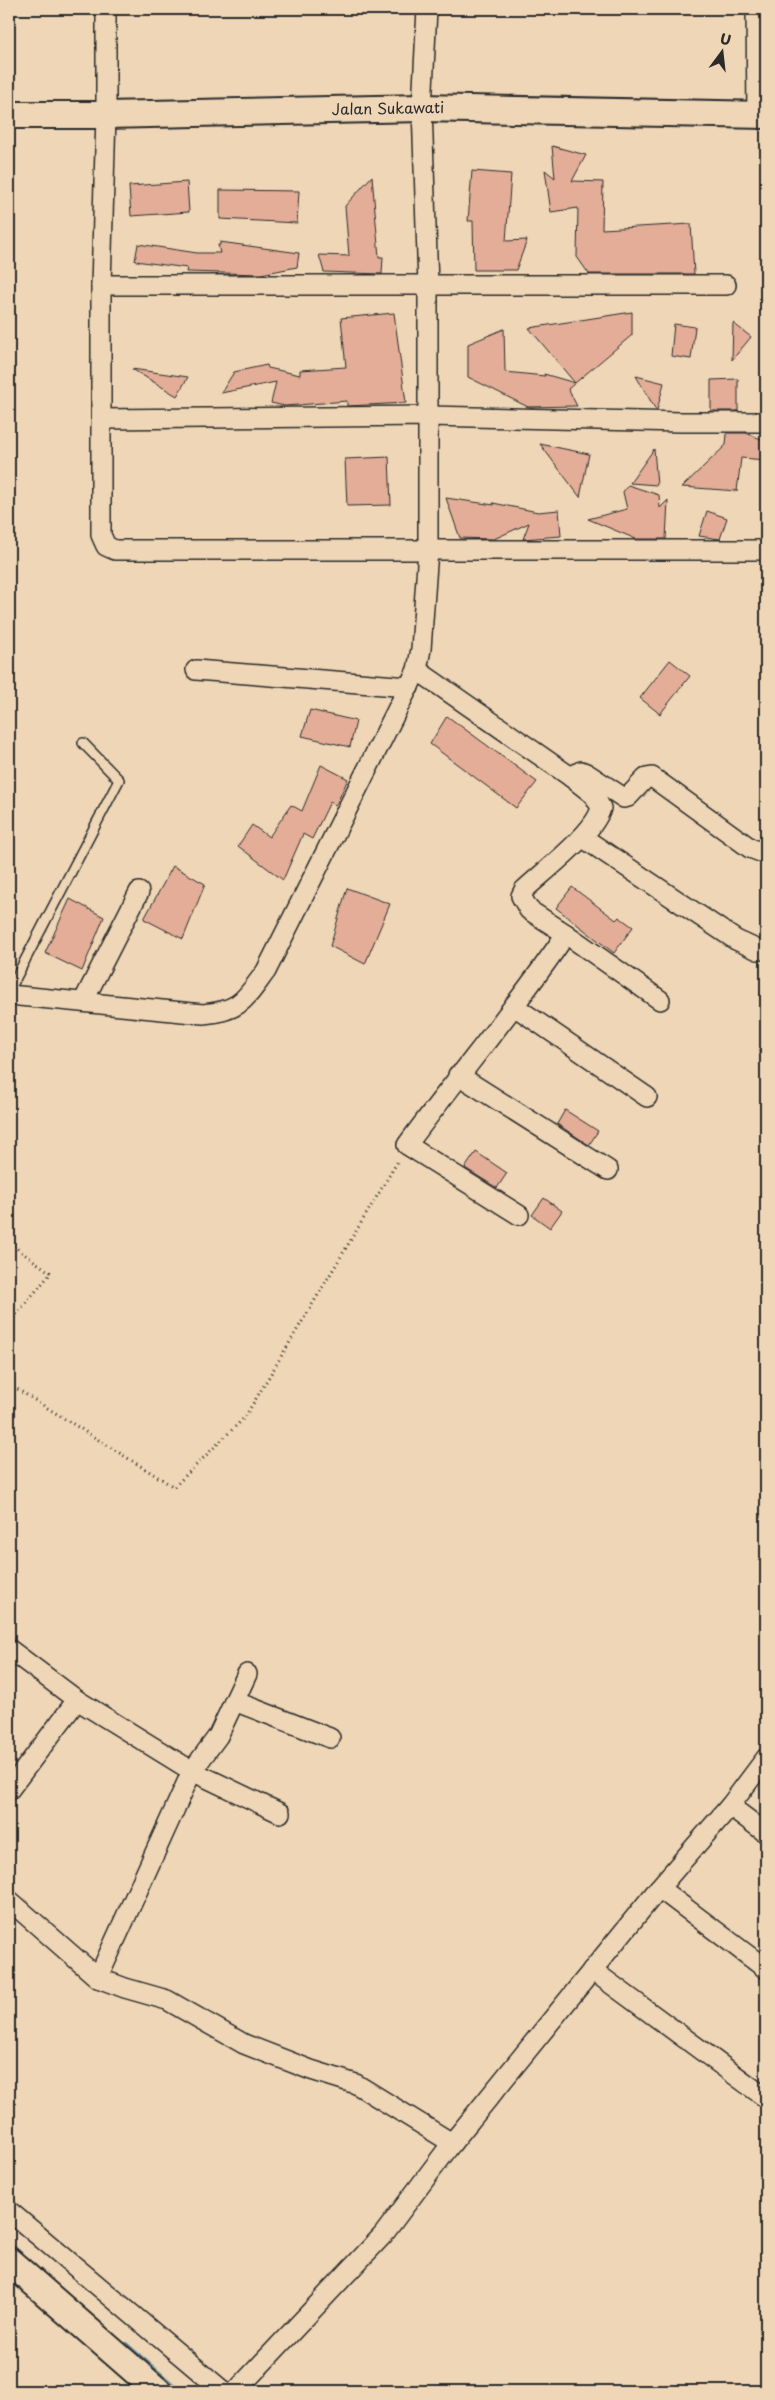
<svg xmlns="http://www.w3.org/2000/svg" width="775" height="2400" viewBox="0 0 775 2400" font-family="'Playpen Sans',sans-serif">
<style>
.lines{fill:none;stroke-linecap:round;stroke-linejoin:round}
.stream{stroke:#65909f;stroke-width:5.5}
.building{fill:#e3ad98;stroke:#2b2b2b}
.lane-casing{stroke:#2b2b2b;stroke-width:12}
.street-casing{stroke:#2b2b2b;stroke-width:22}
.secondary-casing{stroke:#2b2b2b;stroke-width:30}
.path{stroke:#2b2b2b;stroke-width:3;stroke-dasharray:1 4;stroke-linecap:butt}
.lane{stroke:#eed6b6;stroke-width:9}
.street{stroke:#eed6b6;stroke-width:19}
.secondary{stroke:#eed6b6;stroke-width:26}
.labels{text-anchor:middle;stroke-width:4;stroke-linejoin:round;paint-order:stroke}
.street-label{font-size:15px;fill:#2b2b2b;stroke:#eed6b6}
</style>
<rect width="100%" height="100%" fill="#eed6b6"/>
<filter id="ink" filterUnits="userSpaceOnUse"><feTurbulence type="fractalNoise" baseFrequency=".02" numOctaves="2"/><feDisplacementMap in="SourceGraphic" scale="10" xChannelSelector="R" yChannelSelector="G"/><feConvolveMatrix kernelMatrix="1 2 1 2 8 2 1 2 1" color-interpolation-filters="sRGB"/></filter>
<g filter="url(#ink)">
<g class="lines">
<g class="stream">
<polyline points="9,2244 20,2254"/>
<polyline points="126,2345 179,2391"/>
</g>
</g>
<g class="building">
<polygon points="552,146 586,155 572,181 603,182 602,229 691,224 694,274 589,274 577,257 578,208 551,212 545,170 555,178"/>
<polygon points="472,171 511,174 506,241 527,240 516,270 474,270 473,221 468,221"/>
<polygon points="372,176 379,257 383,257 382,274 324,272 319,255 349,256 345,206"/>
<polygon points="187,182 189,212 131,216 129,186"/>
<polygon points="220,190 299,191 297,223 220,219"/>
<polygon points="220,242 299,253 297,267 261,274 186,272 187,268 135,261 138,244 197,253 220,253 218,245 220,245"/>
<polygon points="632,312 632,335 575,383 529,328"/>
<polygon points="394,313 406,403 347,406 347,401 285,406 271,403 276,382 221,393 234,372 267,365 268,368 300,375 300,370 346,367 341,318"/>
<polygon points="733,323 751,337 732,360"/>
<polygon points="674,324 695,327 691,359 671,356"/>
<polygon points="504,329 505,372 545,376 544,374 575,383 568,389 577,406 528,407 468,377 468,344"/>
<polygon points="132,369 188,377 177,396"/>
<polygon points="636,376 664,383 657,410 656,410"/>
<polygon points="738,379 738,411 711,411 711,380"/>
<polygon points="727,433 746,433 766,441 766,460 741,458 737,491 682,487 726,445"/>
<polygon points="540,444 589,454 580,497"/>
<polygon points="654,449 657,485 630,483"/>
<polygon points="389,457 391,505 347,506 345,459"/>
<polygon points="628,485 659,495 660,508 668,500 666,539 636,539 588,519 627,509 623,492"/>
<polygon points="446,498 494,505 493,503 538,512 559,510 561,536 523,539 529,523 494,539 460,538"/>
<polygon points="707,511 727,518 720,539 699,536"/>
<polygon points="670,660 690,676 660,714 640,698"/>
<polygon points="310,710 356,721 350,747 302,736"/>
<polygon points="447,716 537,782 516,808 430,744"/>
<polygon points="321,765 348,779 336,805 330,802 312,839 303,834 283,880 238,846 252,825 269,837 291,805 302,811"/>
<polygon points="173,866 205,884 183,939 144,919"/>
<polygon points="572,887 616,920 619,917 633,927 614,953 556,908"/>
<polygon points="347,888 390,904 365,964 330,946"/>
<polygon points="70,899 104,917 82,971 45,953"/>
<polygon points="565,1110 598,1131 589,1145 557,1124"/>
<polygon points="476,1152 507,1173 497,1188 465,1168"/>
<polygon points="544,1198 562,1211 550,1228 532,1215"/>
</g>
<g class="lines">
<g class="lane-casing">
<polyline id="lane" points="9,991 119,780 83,743"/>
</g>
<g class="street-casing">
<g id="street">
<polyline points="106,9 106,115 101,285 101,535 106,546 115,550 766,550"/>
<polyline points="756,9 757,115"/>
<polyline points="101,285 726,285"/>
<polyline points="101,419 429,416 681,422 766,422"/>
<polyline points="196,670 409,687"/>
<path d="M417,670L571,777L594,795L601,808C595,833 543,872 524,890L521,896L529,910L566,934C517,1007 459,1074 407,1145L519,1215"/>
<polyline points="571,777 581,771 586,773 624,798 628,797 646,778 652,777 750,848 766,854"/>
<polyline points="582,837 736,940 758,950 766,950"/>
<polyline points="566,934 660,1000"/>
<path d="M9,995L203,1014C241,1011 245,999 266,971L417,670L421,649L428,550V285L422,108L427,9"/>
<polyline points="83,1002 139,892"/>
<polyline points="514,1006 647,1097"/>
<polyline points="458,1075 608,1170"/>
<polyline points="9,1649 77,1700 192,1771 280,1813"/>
<polyline points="234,1701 330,1738"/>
<polyline points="9,1790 77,1700"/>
<polyline points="730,1806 766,1833"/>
<polyline points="659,1888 766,1969"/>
<polyline points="9,1900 98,1978 125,1988 167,2000 244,2044 311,2070 356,2084 452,2143"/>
<polyline points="592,1970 766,2098"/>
<polyline points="98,1978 192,1771 218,1736 247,1674"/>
<polyline points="9,2211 223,2391"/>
<polyline points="236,2391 383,2235 452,2143 659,1888 730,1806 766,1758"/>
</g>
</g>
<g class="secondary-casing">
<g id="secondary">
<polyline points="9,115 106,115 422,108 766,115"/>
<polyline points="9,2261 158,2391"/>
</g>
</g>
<g class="path">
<polyline points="9,1243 51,1273 9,1323"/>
<polyline points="9,1384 174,1487 245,1417 398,1161"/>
</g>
<use href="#lane" class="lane"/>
<use href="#street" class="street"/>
<use href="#secondary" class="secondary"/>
</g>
</g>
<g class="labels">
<g class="street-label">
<text transform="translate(388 109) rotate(-1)" y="5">Jalan Sukawati</text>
</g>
</g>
<rect width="775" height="2400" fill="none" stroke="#eed6b6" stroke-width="30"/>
<rect x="15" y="15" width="745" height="2370" fill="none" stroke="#2b2b2b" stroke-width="2" filter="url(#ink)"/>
<g transform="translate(722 52) rotate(15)" stroke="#eed6b6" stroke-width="4" paint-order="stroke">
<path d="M0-4L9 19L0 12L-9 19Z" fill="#2b2b2b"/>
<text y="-8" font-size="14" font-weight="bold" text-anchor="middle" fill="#2b2b2b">U</text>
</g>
</svg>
